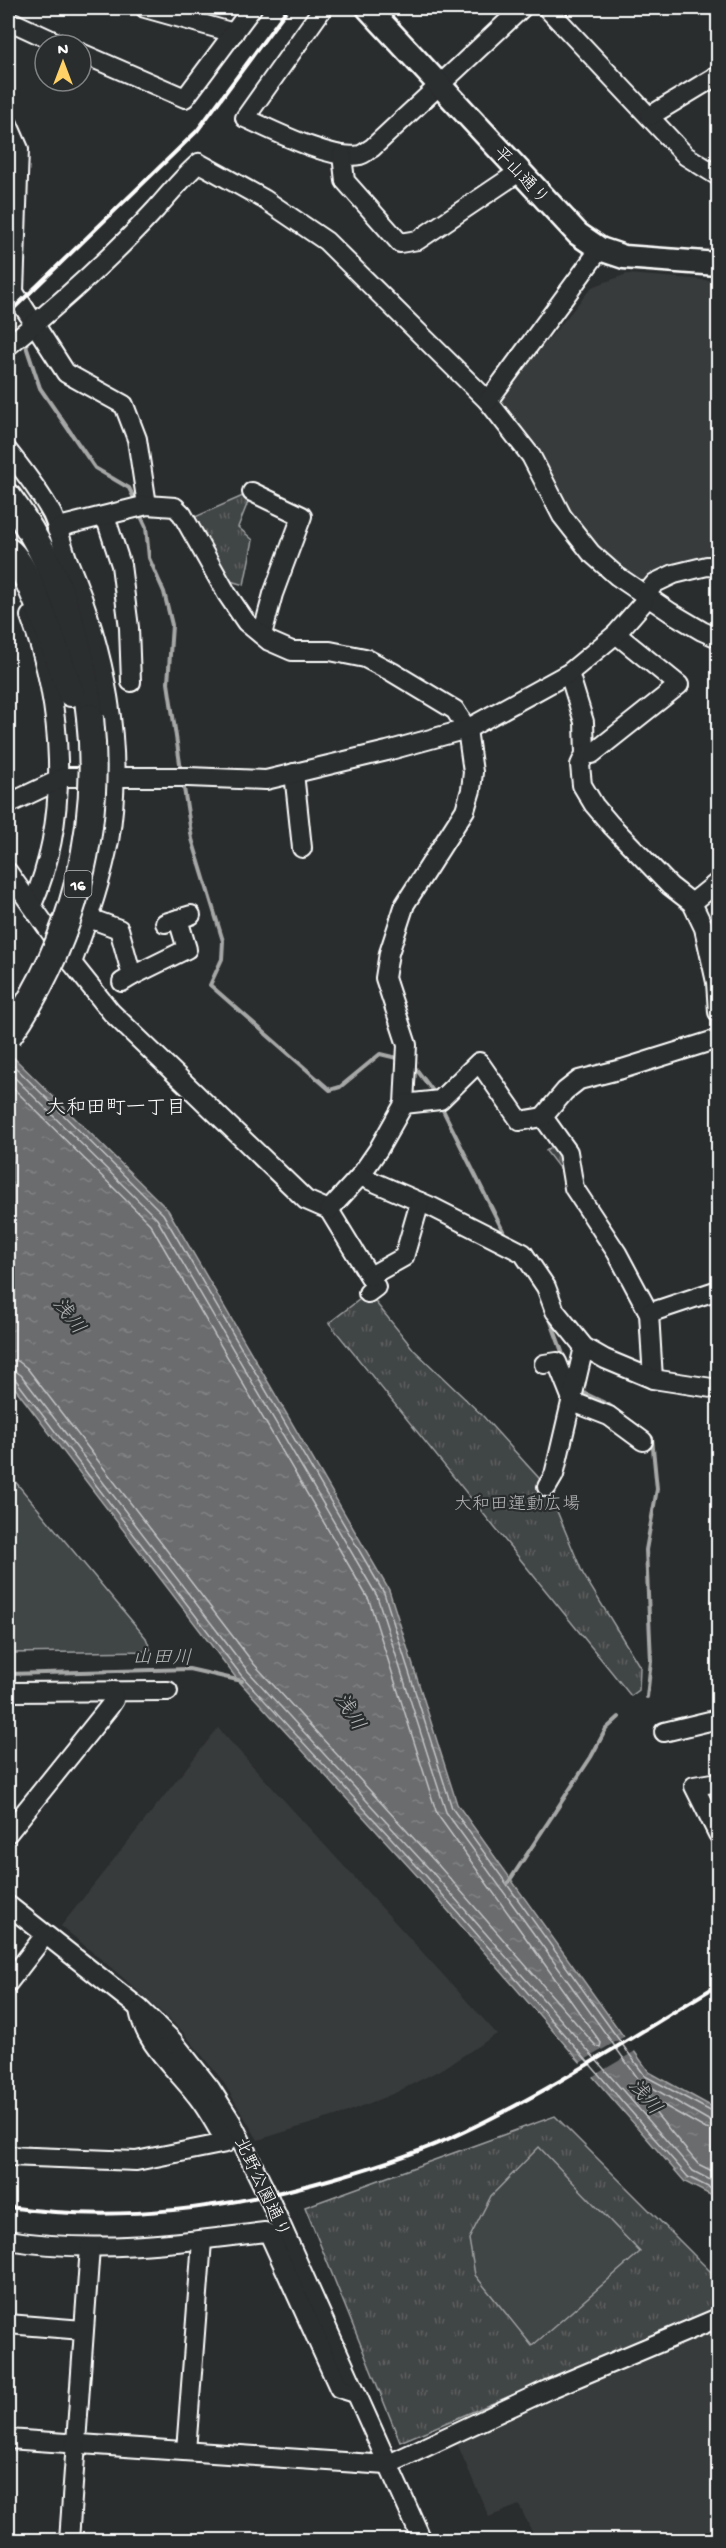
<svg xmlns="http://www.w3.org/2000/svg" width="726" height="2548" viewBox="0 0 726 2548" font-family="'Gochi Hand','Klee One',sans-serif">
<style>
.built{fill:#373a3b}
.grass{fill:url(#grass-tufts);stroke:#a0a2a2;stroke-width:1.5}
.cemetery{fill:url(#cemetery-stones);stroke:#a0a2a2;stroke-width:1.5}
.pitch{fill:#414445;stroke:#a0a2a2;stroke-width:1.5}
.water{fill:url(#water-ripples);stroke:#a6a7a7;stroke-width:1.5}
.pier{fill:#2a2d2e}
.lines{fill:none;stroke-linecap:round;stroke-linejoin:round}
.shore{stroke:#c3c4c5;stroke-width:1.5}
.stream{stroke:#a6a7a7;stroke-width:4}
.minor-casing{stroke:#fff;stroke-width:22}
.major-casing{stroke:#fff;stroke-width:27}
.highway-casing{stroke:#fff;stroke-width:30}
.minor{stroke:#2a2d2e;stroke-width:18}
.major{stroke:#2a2d2e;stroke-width:22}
.highway{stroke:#2a2d2e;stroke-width:26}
.rail{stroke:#fff;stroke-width:4}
.highway-bridge-casing{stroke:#fff;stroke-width:30;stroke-linecap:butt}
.highway-bridge{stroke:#2a2d2e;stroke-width:26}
.labels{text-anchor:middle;stroke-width:4.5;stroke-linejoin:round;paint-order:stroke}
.shield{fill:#2a2d2e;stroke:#bfc0c0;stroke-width:1.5}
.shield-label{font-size:16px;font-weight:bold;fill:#fff}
.street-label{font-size:18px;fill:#fff;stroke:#2a2d2e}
.park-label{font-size:18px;fill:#b3b4b5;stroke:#2a2d2e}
.neighbourhood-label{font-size:20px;fill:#fff;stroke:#2a2d2e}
.water-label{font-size:20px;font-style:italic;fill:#b4b6b6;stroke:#2a2d2e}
</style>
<defs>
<pattern id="grass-tufts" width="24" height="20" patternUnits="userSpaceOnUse" patternTransform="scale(1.5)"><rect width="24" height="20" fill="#414445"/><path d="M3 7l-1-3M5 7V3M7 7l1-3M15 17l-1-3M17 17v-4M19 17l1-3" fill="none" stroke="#5e6061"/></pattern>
<pattern id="cemetery-stones" width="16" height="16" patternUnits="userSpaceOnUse" patternTransform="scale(1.5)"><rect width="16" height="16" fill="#414445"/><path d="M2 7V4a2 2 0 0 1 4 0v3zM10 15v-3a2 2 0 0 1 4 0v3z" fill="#5e6061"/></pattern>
<pattern id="water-ripples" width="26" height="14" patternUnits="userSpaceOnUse" patternTransform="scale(1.5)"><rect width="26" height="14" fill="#6a6c6d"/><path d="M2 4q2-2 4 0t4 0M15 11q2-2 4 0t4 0" fill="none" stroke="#808283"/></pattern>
</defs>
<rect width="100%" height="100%" fill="#2a2d2e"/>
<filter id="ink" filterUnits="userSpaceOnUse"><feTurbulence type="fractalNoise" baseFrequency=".0167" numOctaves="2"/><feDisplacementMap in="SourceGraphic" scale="12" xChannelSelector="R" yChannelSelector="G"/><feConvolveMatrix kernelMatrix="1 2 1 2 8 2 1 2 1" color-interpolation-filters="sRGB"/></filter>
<g filter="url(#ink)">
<g class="built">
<polygon points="627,274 718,281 718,560 647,581 635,582 614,568 569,510 498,400 592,287"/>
<polygon points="218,1728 497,2034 444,2068 395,2093 345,2113 258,2140 222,2080 182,2031 121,1976 61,1926"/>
<polygon points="718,2327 718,2540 536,2540 519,2505 489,2517 455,2439"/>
</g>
<g class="grass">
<polygon points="252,492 238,527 253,540 244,585 217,577 186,521"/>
<polygon points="368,1293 414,1350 482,1415 547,1487 583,1574 640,1667 639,1690 631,1696 329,1323"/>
<polygon points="555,2116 718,2279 718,2309 400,2442 305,2207"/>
</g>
<polygon class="cemetery" points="557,1143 569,1167 562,1172 546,1151"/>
<g class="pitch">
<polygon points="8,1473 146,1638 151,1651 8,1653"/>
<polygon points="539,2147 640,2252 532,2346 475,2275 469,2239 491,2196"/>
</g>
<polygon class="water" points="8,1052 168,1210 389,1590 457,1804 649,2072 718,2110 718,2199 685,2182 422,1881 237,1679 8,1379"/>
<polygon class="pier" points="627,2035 637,2050 590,2078 578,2064"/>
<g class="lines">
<g class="shore">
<polyline points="8,1060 163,1214 384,1593 452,1808 645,2076 718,2115"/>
<polyline points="8,1071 157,1219 377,1596 446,1812 639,2080 710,2121 718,2122"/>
<polyline points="8,1083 150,1224 369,1600 437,1814 601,2043 600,2047 596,2046 439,1866 254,1664 27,1368 18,1361 8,1360"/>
<polyline points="8,1369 14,1370 21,1375 247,1670 432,1872 693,2171 718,2184"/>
<polyline points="8,1376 15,1379 241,1675 427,1877 688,2177 718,2192"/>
<polyline points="718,2131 706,2129 647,2096 643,2098 698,2164 718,2174"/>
</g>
<g class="stream">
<polyline points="26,338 27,349 40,388 95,468 129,488 136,502"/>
<polyline points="139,512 146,527 149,558 164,592 172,625 168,683 181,770"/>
<polyline points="183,782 192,839 223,941 222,959 210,985 330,1090 340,1087 380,1054 401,1059"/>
<polyline points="413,1065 436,1095"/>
<polyline points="440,1104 506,1237"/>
<polyline points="549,1316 565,1360"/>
<polyline points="584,1393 609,1405 639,1427"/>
<polyline points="8,1674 189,1669 242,1681"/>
<polyline points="647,1697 651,1661 646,1550 657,1489 652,1438 650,1436"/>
<polyline points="508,1883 591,1757 606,1729 619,1717"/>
</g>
<g class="minor-casing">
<g id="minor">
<polyline points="145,8 234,33"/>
<path d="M323,8L245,118C272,130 332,161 360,155C364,154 368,150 372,148L522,8"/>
<polyline points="547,8 686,156 718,176"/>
<polyline points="8,20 62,45"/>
<polyline points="81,53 185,98 252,8"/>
<polyline points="650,116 718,75"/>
<polyline points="8,124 19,149 14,292 66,373 124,405 137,439 147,505"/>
<polyline points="342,155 345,181 400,243 418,240 519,172"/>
<path d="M8,346C57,306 112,257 156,209C170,193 183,177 199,163L264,199L326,241L488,401L531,456L562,516L591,553L617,576L670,612L702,631L718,638"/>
<polyline points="488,401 600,249"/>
<path d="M8,451C23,470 40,492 52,514C59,529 62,546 68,561C105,649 125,747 109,841C101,883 87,923 72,963"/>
<polyline points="252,492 302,516 273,594 262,635"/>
<polyline points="105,516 121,565 129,628 131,682"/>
<polyline points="57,530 67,525 147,505 175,507 182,514 227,594 246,622 269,641 292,651 330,651 365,658 392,672 455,710 467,729 473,772 471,790 465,810 405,904 389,953 385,978 407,1045 404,1104 378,1150 360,1176"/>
<path d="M30,616C63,705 71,816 32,905"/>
<polyline points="569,673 584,722 585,754 580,765 582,785 594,805 611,825 670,886 692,903 704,928 716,982 718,1012"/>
<polyline points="585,754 592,754 679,685 616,634"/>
<polyline points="294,773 302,848"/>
<polyline points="8,804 65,777 188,777 266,780 387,751 467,729 569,673 616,634 643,603 645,595 655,583 674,574 707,566 718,567"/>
<polyline points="8,872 72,963 111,1012 306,1200 329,1210 376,1287 368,1293"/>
<polyline points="692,903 718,882"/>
<polyline points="89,918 119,929 132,976 122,982"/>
<polyline points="165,923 191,915"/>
<polyline points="132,976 187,949 178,919"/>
<polyline points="404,1104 440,1100 479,1062 520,1121 543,1117 568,1152 574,1188 617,1253 649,1313 653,1379"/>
<polyline points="543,1117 565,1091 579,1080 622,1069 718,1039"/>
<polyline points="329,1210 360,1176 432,1207 523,1253 546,1287 555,1311 584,1347 605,1359 653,1379 718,1389"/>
<polyline points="370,1276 404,1257 420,1202"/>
<polyline points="649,1313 718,1290"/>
<polyline points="544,1364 557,1362 573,1402 609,1416 643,1441"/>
<polyline points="547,1487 554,1475 584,1347"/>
<polyline points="8,1692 168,1691"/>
<polyline points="664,1732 718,1719"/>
<polyline points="718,1782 694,1786 718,1834"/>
<polyline points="8,1833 110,1706 114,1700 113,1691"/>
<polyline points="8,1905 139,2008 173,2041 210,2088 231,2121 268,2196 422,2540"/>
<polyline points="8,1983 45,1935"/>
<path d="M8,2156L136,2161L226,2143C217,2127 208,2110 196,2095C175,2067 145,2045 139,2010"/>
<path d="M8,2240C92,2254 180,2243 265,2232L270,2236L339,2388L355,2393"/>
<polyline points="8,2324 83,2330"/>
<polyline points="8,2439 387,2465 547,2390 718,2318"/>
<polyline points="186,2451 202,2241"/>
<polyline points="69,2540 90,2247"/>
</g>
</g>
<g class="major-casing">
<polyline id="major" points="368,8 578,234 600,249 624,257 718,264"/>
</g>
<g class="highway-casing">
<g id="highway">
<path d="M8,497C55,560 82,639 90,717"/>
<path d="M8,551C29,564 60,665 71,693"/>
</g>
</g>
<use href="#minor" class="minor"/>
<use href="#major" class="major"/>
<use href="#highway" class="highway"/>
<g class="rail">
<polyline points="8,314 197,131 288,8"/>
<path d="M8,2207C119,2223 227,2209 335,2178C377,2166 419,2153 459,2134C549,2092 633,2036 718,1985"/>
</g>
<g class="highway-bridge-casing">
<path id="highway-bridge" d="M8,1036C73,943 102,830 90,717"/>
</g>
<use href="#highway-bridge" class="highway-bridge"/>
</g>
</g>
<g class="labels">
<rect class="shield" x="64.5" y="871" width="27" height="26" rx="4.5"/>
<g class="shield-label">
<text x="78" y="890">16</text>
</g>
<g class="street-label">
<text transform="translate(522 175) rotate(47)" y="6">平山通り</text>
<text transform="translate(263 2187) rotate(65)" y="6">北野公園通り</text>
</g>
<g class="park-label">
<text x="517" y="1509">大和田運動広場</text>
</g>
<g class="neighbourhood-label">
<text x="116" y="1113">大和田町一丁目</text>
</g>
<g class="water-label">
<text transform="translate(70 1315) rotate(53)" y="7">浅川</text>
<text transform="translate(162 1656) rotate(1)" y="7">山田川</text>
<text transform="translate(351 1711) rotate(58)" y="7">浅川</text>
<text transform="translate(646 2096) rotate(50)" y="7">浅川</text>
</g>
</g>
<rect width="726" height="2548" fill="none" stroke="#2a2d2e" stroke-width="30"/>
<rect x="15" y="15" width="696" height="2518" fill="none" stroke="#fff" stroke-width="2" filter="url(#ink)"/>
<g transform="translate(63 63)"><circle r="28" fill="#2a2d2e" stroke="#7f8182" stroke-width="1.5"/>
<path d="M0-4.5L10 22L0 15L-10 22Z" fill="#ffd166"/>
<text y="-9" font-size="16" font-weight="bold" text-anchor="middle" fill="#ffffff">N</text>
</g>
</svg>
